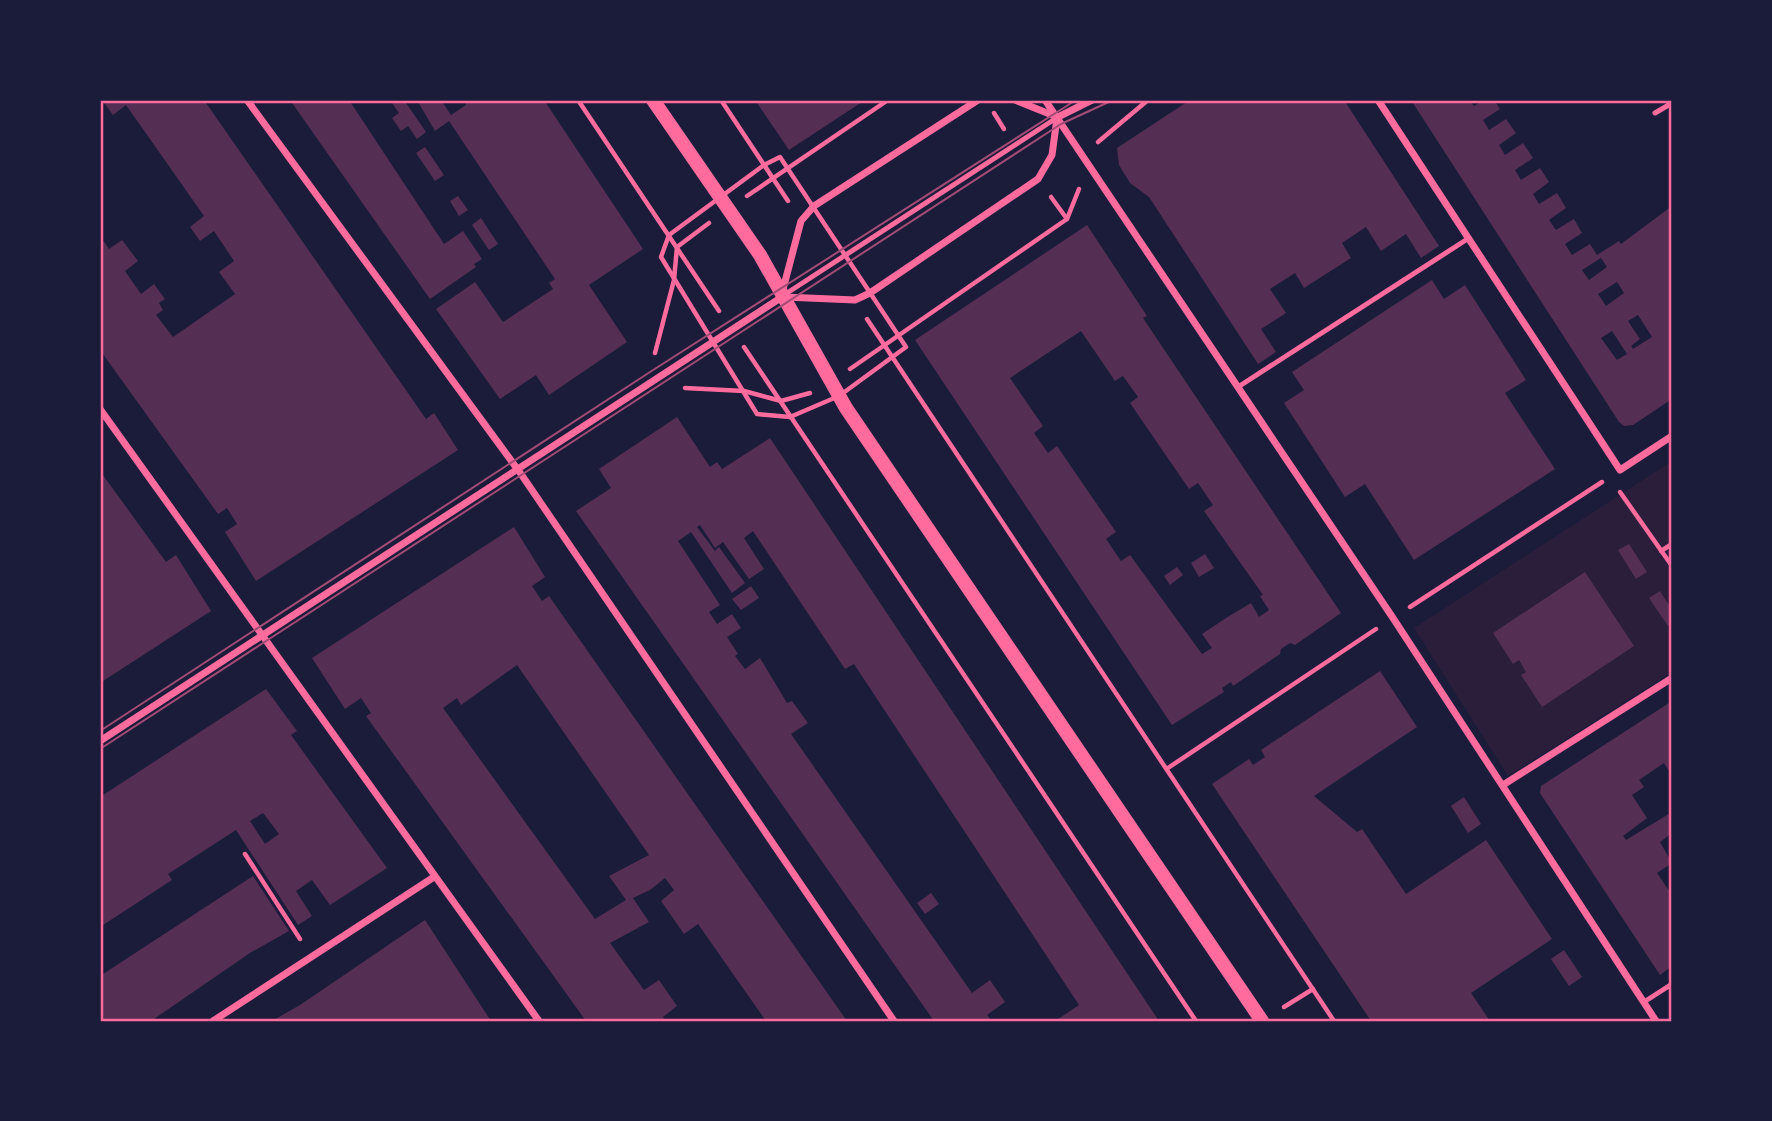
<svg xmlns="http://www.w3.org/2000/svg" width="1772" height="1121" viewBox="0 0 1772 1121" font-family="'Crimson Pro',serif">
<style>
.green{fill:#2a1e3b}
.building{fill:#542f53;fill-rule:evenodd}
.lines{fill:none;stroke-linecap:round;stroke-linejoin:round}
.path{stroke:#ff6b9d;stroke-width:4.5}
.service{stroke:#ff6b9d;stroke-width:5}
.minor{stroke:#ff6b9d;stroke-width:7}
.secondary{stroke:#ff6b9d;stroke-width:14}
.tram{stroke:#a44b75;stroke-width:2}
.neatline{fill:none;stroke:#ff6b9d;stroke-width:2.5}
</style>
<rect width="100%" height="100%" fill="#1b1b3a"/>
<polygon class="green" points="1672,461 1672,672 1508,776 1414,628"/>
<g class="building">
<polygon points="102,100 204,100 426,419 434,413 458,450 256,581 225,532 237,524 227,508 218,514 100,350 100,236 109,249 122,240 138,261 125,271 141,294 154,284 165,299 159,303 163,310 156,315 173,337 235,294 219,272 234,261 214,231 200,241 190,227 204,216 126,105 113,115"/>
<polygon points="290,100 349,100 444,244 463,231 482,259 474,264 476,267 430,299"/>
<polygon points="390,100 404,100 426,132 417,139 408,126 401,131 392,118 399,113"/>
<polygon points="417,100 441,100 451,115 466,105 463,100 544,100 643,249 589,285 627,342 549,395 536,375 500,399 436,309 475,282 503,322 553,289 549,283 555,279 449,121 435,131"/>
<polygon points="755,100 865,100 789,150"/>
<polygon points="1190,100 1344,100 1439,246 1421,258 1406,234 1381,251 1366,227 1342,243 1351,258 1304,288 1295,273 1270,289 1286,313 1261,329 1276,352 1258,364 1149,197 1130,183 1119,165 1117,148"/>
<path d="M1411,100H1469L1474,106L1484,100H1494L1500,109L1483,120L1489,130L1506,119L1516,133L1499,145L1505,155L1523,143L1533,158L1515,170L1521,180L1540,168L1549,182L1533,194L1539,204L1557,193L1566,208L1549,220L1556,230L1574,219L1582,233L1565,244L1572,255L1590,244L1597,255L1619,241L1621,244L1672,206V399L1633,425L1624,426L1619,422ZM1601,258L1607,267L1589,280L1582,270ZM1617,282L1624,293L1606,306L1598,294ZM1638,315L1652,337L1633,349L1631,346L1640,339L1628,321ZM1612,331L1627,354L1617,360L1601,338Z"/>
<polygon points="425,147 444,175 435,181 416,153"/>
<polygon points="458,196 468,210 459,216 450,201"/>
<polygon points="481,218 498,244 489,250 472,225"/>
<path d="M1087,225L1147,316L1143,318L1341,613L1295,645L1290,643L1281,649L1280,654L1233,686L1231,682L1222,688L1224,692L1172,725L915,340ZM1081,331L1115,381L1123,376L1138,397L1130,403L1189,489L1198,483L1213,505L1204,511L1263,595L1260,596L1269,610L1259,617L1251,603L1226,618L1202,634L1212,648L1202,654L1130,555L1121,561L1106,539L1116,532L1057,446L1048,453L1034,433L1043,426L1010,378Z"/>
<polygon points="1432,280 1444,299 1465,285 1526,380 1505,393 1555,469 1414,560 1365,484 1345,497 1284,403 1304,390 1292,372"/>
<polygon points="677,417 710,467 717,462 722,469 770,438 1159,1021 1090,1021 1089,1019 1055,1021 1079,1005 854,664 845,669 753,531 744,538 764,569 749,579 723,542 715,548 700,525 697,527 715,551 719,547 745,583 732,593 691,532 678,541 720,605 709,612 717,624 732,614 741,628 727,637 738,654 735,656 745,669 760,658 787,703 792,701 808,723 791,734 972,993 990,980 1005,1002 987,1015 992,1021 934,1021 576,511 611,488 599,469"/>
<polygon points="100,471 166,562 176,555 211,611 100,683"/>
<path d="M514,527L545,577L532,586L542,601L549,596L847,1021H766L698,924L684,934L661,901L674,890L665,878L650,890L633,898L649,922L610,943L644,990L659,980L677,1006L663,1017L666,1021H586L366,716L371,713L361,698L345,709L312,658ZM517,665L649,855L609,876L626,900L595,919L443,708L457,698L461,705Z"/>
<polygon points="1629,544 1647,572 1636,579 1618,550"/>
<polygon points="1205,554 1214,568 1199,577 1191,563"/>
<polygon points="1177,567 1183,575 1170,585 1164,576"/>
<polygon points="1585,572 1634,646 1542,707 1521,675 1526,672 1519,660 1513,664 1493,633"/>
<polygon points="751,586 759,598 741,610 732,599"/>
<polygon points="1660,591 1672,610 1672,623 1668,626 1649,598"/>
<polygon points="1380,671 1417,727 1314,796 1357,832 1362,829 1406,894 1486,840 1552,939 1471,993 1490,1021 1371,1021 1212,784 1249,759 1253,765 1265,757 1261,750"/>
<path d="M266,689L297,731L291,735L387,868L330,905L312,880L296,891L312,916L298,925L236,830L168,874L172,880L100,927V797ZM263,813L279,834L265,844L250,821Z"/>
<polygon points="1672,701 1672,769 1669,771 1664,763 1639,780 1644,787 1632,795 1647,818 1623,836 1626,840 1672,812 1672,833 1660,842 1672,863 1657,873 1672,895 1672,966 1660,975 1540,793 1541,786"/>
<polygon points="1464,797 1481,824 1468,833 1451,806"/>
<polygon points="253,876 289,931 250,953 151,1021 100,1021 100,976"/>
<polygon points="931,893 939,904 925,914 917,903"/>
<polygon points="425,920 491,1021 272,1021 300,1005"/>
<polygon points="1564,950 1582,977 1569,986 1551,959"/>
</g>
<g class="lines">
<g class="path">
<polyline points="578,100 719,311"/>
<polyline points="721,100 788,201"/>
<polyline points="994,113 1004,129"/>
<polyline points="1098,142 1148,100"/>
<polygon points="780,157 906,347 839,396 790,417 757,414 661,257 669,235 764,165"/>
<polyline points="747,196 888,100"/>
<polyline points="1051,197 1067,219"/>
<polyline points="867,319 1334,1021"/>
<polyline points="744,347 1196,1021"/>
<polyline points="655,353 674,280 677,247 709,223"/>
<polyline points="850,369 1067,219 1079,189"/>
<polyline points="685,388 744,391 781,401 810,393"/>
<polyline points="1620,492 1672,566"/>
<polyline points="1661,551 1672,544"/>
<polyline points="1410,607 1602,482"/>
<polyline points="1168,768 1376,629"/>
<polyline points="245,854 300,939"/>
<polyline points="1284,1007 1313,989"/>
</g>
<g class="service">
<polyline points="1655,113 1672,103"/>
<polyline points="784,295 1058,117"/>
<polyline points="1238,387 1469,238"/>
<polyline points="1644,1002 1672,984"/>
</g>
<g class="minor">
<polyline points="247,100 521,474 894,1021"/>
<polyline points="1015,100 1057,117"/>
<polyline points="1045,100 1393,618 1656,1021"/>
<polyline points="1378,100 1620,470 1672,436"/>
<polyline points="1058,117 1092,100"/>
<polyline points="782,293 801,221 814,206 978,100"/>
<polyline points="784,297 855,300 870,293 1038,179 1052,155 1057,118"/>
<polyline points="100,409 539,1021"/>
<polyline points="100,741 782,297"/>
<polyline points="1503,785 1672,678"/>
<polyline points="213,1021 434,877"/>
</g>
<polyline class="secondary" points="653,100 760,255 846,408 1262,1021"/>
<g class="tram">
<polyline points="100,731 650,372 1076,100"/>
<polyline points="100,749 1061,124 1113,100"/>
</g>
</g>
<rect width="1772" height="1121" fill="none" stroke="#1b1b3a" stroke-width="203"/>
<rect x="102" y="102" width="1568" height="918" class="neatline"/>
</svg>
